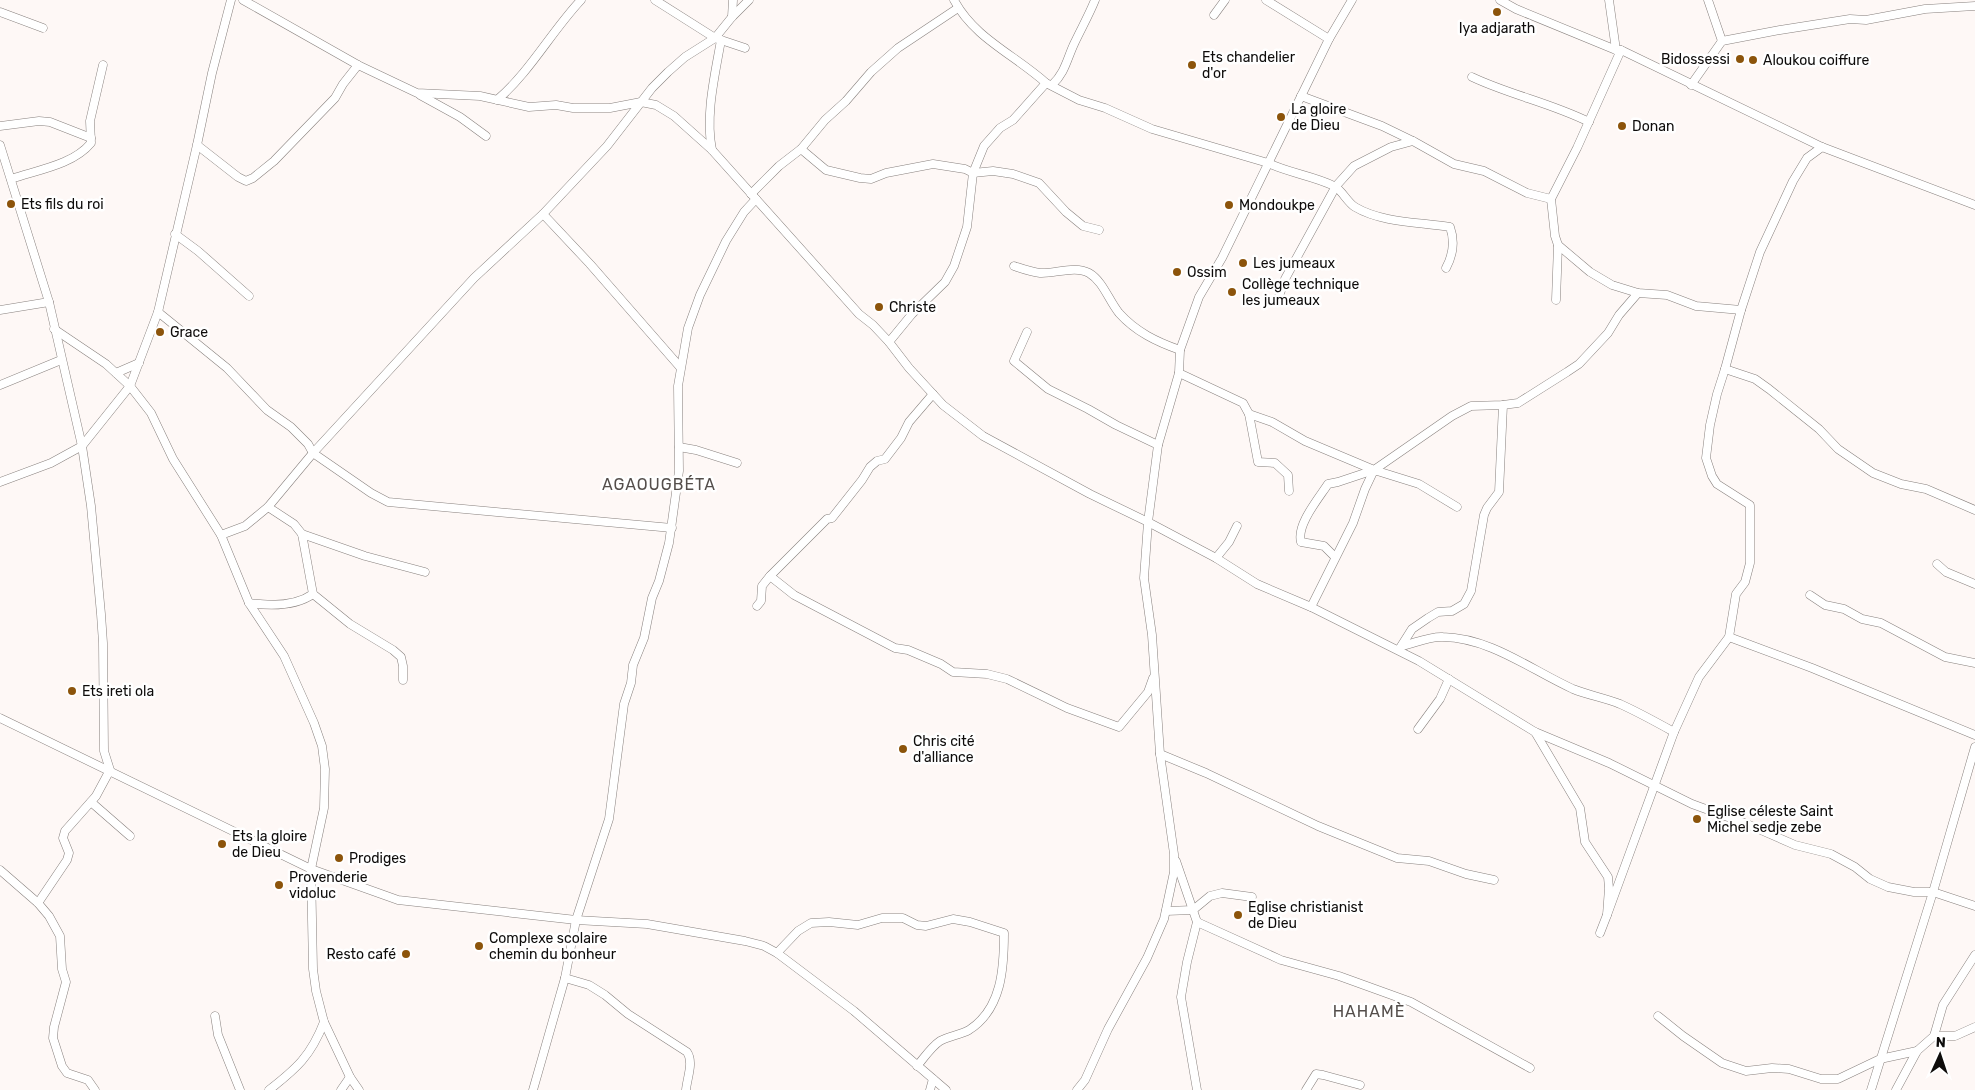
<svg xmlns="http://www.w3.org/2000/svg" width="1975" height="1090" viewBox="0 0 1975 1090" font-family="Rubik,sans-serif">
<style>
.lines{fill:none;stroke-linecap:round;stroke-linejoin:round}
.street-casing{stroke:#88817e;stroke-width:9}
.street{stroke:#fff;stroke-width:8}
.poi-dot{fill:#8c540b;stroke:#fff;stroke-width:2}
.labels{text-anchor:middle;stroke-width:5;stroke-linejoin:round;paint-order:stroke}
.poi-label{font-size:14px;fill:#0e0c0b;stroke:#fff;text-anchor:start}
.quarter-label{font-size:16px;letter-spacing:1px;fill:#544e4b;stroke:#fff}
</style>
<rect width="100%" height="100%" fill="#fef8f6"/>
<g class="lines">
<g class="street-casing">
<g id="street">
<polyline points="243,0 358,65 417,93 480,96 529,107 556,105 573,108 610,108 641,102 656,105 674,116 712,150 859,314 873,325 889,342 909,368 943,405 983,436 1090,494 1148,522 1216,558 1257,584 1311,607 1419,661 1535,732 1609,763 1692,804 1747,824 1795,845 1831,854 1855,867 1870,879 1888,887 1914,892 1933,892 1975,906"/>
<polyline points="655,0 715,38 745,48"/>
<polyline points="1266,0 1329,39"/>
<polyline points="1500,0 1516,9 1616,50 1621,50 1822,147 1975,205"/>
<polyline points="1609,0 1616,50"/>
<polyline points="1708,0 1722,41"/>
<polyline points="0,12 43,28"/>
<polyline points="1214,15 1225,0"/>
<polyline points="732,17 733,0"/>
<path d="M1472,77C1510,95 1551,103 1589,122"/>
<path d="M1046,83L1079,100L1105,108L1152,129L1268,163C1289,173 1314,176 1334,186C1342,190 1347,202 1355,207C1382,223 1420,222 1450,227C1455,241 1453,255 1446,268"/>
<path d="M1052,85C1065,73 1067,59 1074,44C1081,29 1089,15 1095,0"/>
<polyline points="1691,85 1722,41 1780,30 1850,19 1866,20 1925,9 1975,6"/>
<polyline points="420,95 460,117 486,136"/>
<polyline points="1301,96 1382,126 1413,141 1454,164 1484,171 1527,193 1551,199"/>
<path d="M497,100C530,72 551,32 581,0"/>
<polyline points="0,126 39,121 50,122 91,138"/>
<polyline points="0,145 49,302 82,446 91,506 101,614 103,643 104,751 110,770 96,796 65,831 63,838 69,853 67,860 38,903"/>
<polyline points="197,145 238,177 246,181 253,178 274,161 335,98 343,84 358,65"/>
<polyline points="801,149 826,170 860,178 871,179 886,173 933,164 965,169 973,173 993,171 1013,174 1039,183 1066,212 1083,226 1099,230"/>
<path d="M712,150C705,115 715,75 721,40"/>
<path d="M11,179C37,170 73,165 91,143L90,121L103,65"/>
<polyline points="751,194 779,166 801,149 825,120 846,101 871,72 898,48 958,8"/>
<polyline points="543,214 590,264 680,367"/>
<polyline points="175,234 198,251 249,296"/>
<polyline points="1558,245 1590,272 1612,285 1638,293 1667,295 1696,306 1741,310"/>
<path d="M1014,266C1023,269 1031,272 1040,273C1055,274 1075,265 1089,273C1103,281 1109,301 1119,313C1136,332 1157,342 1180,350"/>
<polyline points="1556,300 1558,245 1555,236 1551,199 1577,148 1621,50"/>
<polyline points="1277,302 1285,279 1336,186 1354,166 1391,147 1413,141"/>
<polyline points="0,310 49,302"/>
<polyline points="158,312 227,368 267,410 291,427 308,444 313,453 371,493 388,502 672,528"/>
<polyline points="54,329 106,364 130,386 151,413 173,459 221,535 249,603 284,656 314,723 322,746 325,769 324,808 311,869 313,969 316,991 324,1022 350,1077 359,1090"/>
<polyline points="1027,332 1014,361 1048,389 1088,409 1116,425 1158,445"/>
<path d="M889,342L912,314L945,282L954,266L967,227L973,173L984,146L1000,128L1013,120L1046,83C1015,55 974,38 954,0"/>
<polyline points="1725,369 1755,379 1769,389 1819,429 1838,449 1873,473 1901,484 1926,489 1975,510"/>
<polyline points="116,373 139,363"/>
<polyline points="1179,373 1243,403 1249,414 1272,422 1305,441 1374,470 1452,416 1471,406 1503,405 1518,403 1567,372 1579,364 1608,333 1619,315 1638,293"/>
<polyline points="0,385 61,360"/>
<polyline points="1249,414 1258,462 1275,463 1288,475 1289,491"/>
<polyline points="679,447 696,450 737,463"/>
<polyline points="0,482 51,463 82,446 130,386 158,312 197,145 212,73 231,0"/>
<polyline points="268,507 294,524 302,534 313,594 350,624 393,650 401,657 403,666 403,680"/>
<polyline points="302,534 365,556 425,572"/>
<polyline points="221,535 245,526 268,507 313,453 474,278 543,214 607,146 652,88 668,72 685,57 715,38 732,17 749,0"/>
<path d="M1335,557L1324,546L1301,542C1296,525 1319,498 1328,484L1338,482L1374,470"/>
<polyline points="1216,558 1229,542 1237,526"/>
<polyline points="1937,564 1946,572 1975,584"/>
<polyline points="770,576 794,595 895,648 908,650 941,664 953,672 987,674 1007,679 1067,708 1119,727 1148,692 1153,678"/>
<polyline points="1810,595 1825,605 1844,609 1862,619 1881,623 1945,657 1975,663"/>
<path d="M249,603C270,606 296,606 313,594"/>
<polyline points="757,606 761,601 762,586 770,576 827,519 832,518 862,480 870,467 877,461 885,459 901,438 909,422 933,394"/>
<polyline points="1311,607 1353,523 1365,489 1374,470 1419,484 1457,507"/>
<polyline points="1729,637 1812,668 1975,735"/>
<path d="M1402,646C1415,643 1430,636 1443,637C1491,638 1531,670 1573,689C1588,695 1605,698 1620,704C1638,712 1656,722 1674,732L1607,915"/>
<polyline points="1400,648 1412,629 1428,618 1438,612 1452,611 1464,604 1471,591 1484,515 1487,508 1499,492 1503,405"/>
<polyline points="0,718 311,869 398,900 576,920 647,924 745,941 764,946 777,953 854,1011 946,1090"/>
<polyline points="1418,729 1440,699 1449,679"/>
<polyline points="1535,732 1580,808 1585,842 1608,877 1609,888 1607,915 1600,933"/>
<polyline points="1674,732 1699,677 1729,637 1736,594 1745,582 1750,563 1750,505 1717,484 1712,476 1706,458 1710,425 1717,394 1725,369 1741,310 1760,252 1793,181 1807,158 1822,147"/>
<polyline points="1160,754 1206,773 1318,826 1397,858 1429,861 1466,874 1494,880"/>
<polyline points="91,802 130,836"/>
<polyline points="1176,861 1197,922 1281,960 1339,976 1411,1002 1530,1068"/>
<polyline points="0,870 38,903 49,916 60,936 62,969 66,982 54,1027 53,1038 62,1066 67,1073 88,1080 95,1090"/>
<polyline points="1166,911 1193,910 1210,896 1222,893 1252,897"/>
<polyline points="1197,922 1187,962 1181,997 1197,1090"/>
<path d="M777,953L798,931L811,923L829,922L858,925L882,918H903L917,925L926,926L953,919L970,922L1004,933C1004,968 1002,1009 969,1030C960,1035 949,1036 940,1041C931,1047 924,1058 917,1066"/>
<path d="M565,978L589,985L605,995L628,1014L687,1052C694,1062 687,1078 686,1090"/>
<polyline points="215,1016 218,1035 240,1090"/>
<polyline points="1658,1016 1683,1036 1722,1063 1746,1071 1772,1068 1789,1069 1821,1079 1838,1079 1880,1059 1917,1051"/>
<polyline points="1934,1036 1955,1036 1975,1027"/>
<path d="M269,1090C296,1069 311,1056 324,1022"/>
<polyline points="341,1090 350,1077"/>
<polyline points="533,1090 565,978 576,920 609,819 624,704 631,683 633,665 644,638 652,598 659,581 669,543 679,471 678,386 688,328 700,295 726,241 744,212 756,199"/>
<polyline points="930,1090 933,1079"/>
<polyline points="1077,1090 1085,1080 1108,1029 1147,958 1164,919 1174,872 1174,854 1160,754 1152,635 1144,578 1148,522 1158,445 1179,373 1180,350 1199,297 1222,258 1329,39 1352,0"/>
<polyline points="1306,1090 1316,1074 1323,1075 1360,1085"/>
<polyline points="1871,1090 1933,892 1975,747"/>
<polyline points="1896,1090 1917,1051 1934,1036 1943,1005 1975,955"/>
</g>
</g>
<use href="#street" class="street"/>
</g>
<g class="poi-dot">
<circle cx="1497" cy="12" r="5"/>
<circle cx="1740" cy="59" r="5"/>
<circle cx="1753" cy="60" r="5"/>
<circle cx="1192" cy="65" r="5"/>
<circle cx="1281" cy="117" r="5"/>
<circle cx="1622" cy="126" r="5"/>
<circle cx="11" cy="204" r="5"/>
<circle cx="1229" cy="205" r="5"/>
<circle cx="1243" cy="263" r="5"/>
<circle cx="1177" cy="272" r="5"/>
<circle cx="1232" cy="292" r="5"/>
<circle cx="879" cy="307" r="5"/>
<circle cx="160" cy="332" r="5"/>
<circle cx="72" cy="691" r="5"/>
<circle cx="903" cy="749" r="5"/>
<circle cx="1697" cy="819" r="5"/>
<circle cx="222" cy="844" r="5"/>
<circle cx="339" cy="858" r="5"/>
<circle cx="279" cy="885" r="5"/>
<circle cx="1238" cy="915" r="5"/>
<circle cx="479" cy="946" r="5"/>
<circle cx="406" cy="954" r="5"/>
</g>
<g class="labels">
<g class="poi-label">
<text x="1497" y="33" text-anchor="middle">Iya adjarath</text>
<text x="1202" y="62">Ets chandelier<tspan x="1202" dy="16">d'or</tspan></text>
<text x="1730" y="64" text-anchor="end">Bidossessi</text>
<text x="1763" y="65">Aloukou coiffure</text>
<text x="1291" y="114">La gloire<tspan x="1291" dy="16">de Dieu</tspan></text>
<text x="1632" y="131">Donan</text>
<text x="21" y="209">Ets fils du roi</text>
<text x="1239" y="210">Mondoukpe</text>
<text x="1253" y="268">Les jumeaux</text>
<text x="1187" y="277">Ossim</text>
<text x="1242" y="289">Collège technique<tspan x="1242" dy="16">les jumeaux</tspan></text>
<text x="889" y="312">Christe</text>
<text x="170" y="337">Grace</text>
<text x="82" y="696">Ets ireti ola</text>
<text x="913" y="746">Chris cité<tspan x="913" dy="16">d'alliance</tspan></text>
<text x="1707" y="816">Eglise céleste Saint<tspan x="1707" dy="16">Michel sedje zebe</tspan></text>
<text x="232" y="841">Ets la gloire<tspan x="232" dy="16">de Dieu</tspan></text>
<text x="349" y="863">Prodiges</text>
<text x="289" y="882">Provenderie<tspan x="289" dy="16">vidoluc</tspan></text>
<text x="1248" y="912">Eglise christianist<tspan x="1248" dy="16">de Dieu</tspan></text>
<text x="489" y="943">Complexe scolaire<tspan x="489" dy="16">chemin du bonheur</tspan></text>
<text x="396" y="959" text-anchor="end">Resto café</text>
</g>
<g class="quarter-label">
<text x="659" y="490">AGAOUGBÉTA</text>
<text x="1369" y="1017">HAHAMÈ</text>
</g>
</g>
<g transform="translate(1940 1055) rotate(3)" stroke="#ffffff" stroke-width="4" paint-order="stroke">
<path d="M0-4L9 19L0 12L-9 19Z" fill="#0e0c0b"/>
<text y="-8" font-size="14" font-weight="bold" text-anchor="middle" fill="#0e0c0b">N</text>
</g>
</svg>
